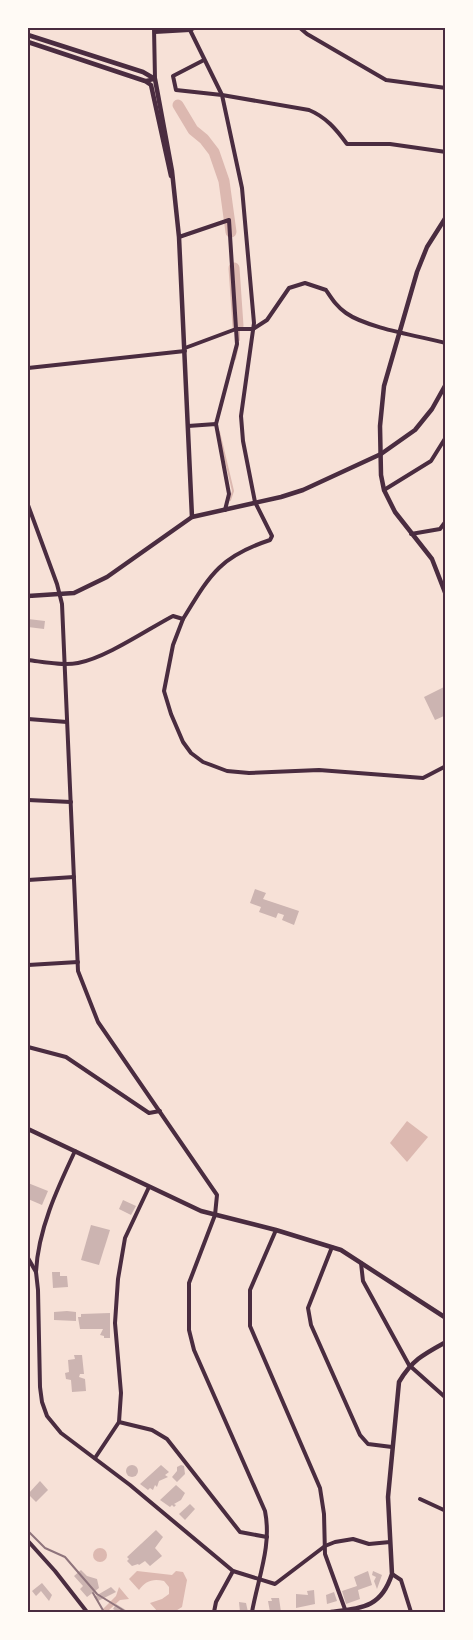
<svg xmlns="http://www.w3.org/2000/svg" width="473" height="1640" viewBox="0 0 473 1640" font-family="'PT Sans Narrow',sans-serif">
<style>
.water{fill:#dcb8b0}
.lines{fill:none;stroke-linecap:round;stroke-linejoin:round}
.stream{stroke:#dcb8b0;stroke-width:2}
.river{stroke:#dcb8b0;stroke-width:11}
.building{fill:#ccb4b1}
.minor{stroke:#4a2c40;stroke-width:4}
.tertiary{stroke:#4a2c40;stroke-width:4.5}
.rail{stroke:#8f747c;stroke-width:2}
.neatline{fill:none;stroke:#4a2c40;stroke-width:2}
</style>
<rect width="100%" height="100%" fill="#f7e1d7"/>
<g class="water">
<polygon points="407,1121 428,1137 407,1162 390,1143"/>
<circle cx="100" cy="1555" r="7"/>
<path d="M137,1571L172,1575L176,1571L183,1572L187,1580L182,1607L174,1612H158L150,1603L162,1599L169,1594V1587L164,1581C153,1578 145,1581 139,1590L129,1579Z"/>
<polygon points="119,1587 129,1599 120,1600 109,1610 111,1612 100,1612 116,1596"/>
</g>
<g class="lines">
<g class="stream">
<polyline points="150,28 150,29"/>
<polyline points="239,340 239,331"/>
<polyline points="235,359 238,345"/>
<polyline points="219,432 233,491 230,500"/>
</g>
<g class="river">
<polyline points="178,105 193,130 204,139 214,152 224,181 231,232"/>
<polyline points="234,268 238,326"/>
</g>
</g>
<g class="building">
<polygon points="28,619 45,621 44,629 28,627"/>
<polygon points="446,686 446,719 444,716 435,720 424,697"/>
<polygon points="255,889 266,893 263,899 299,911 294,925 282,920 284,915 278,913 276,918 259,912 261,907 250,903"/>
<polygon points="28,1183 48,1191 42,1205 28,1199"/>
<polygon points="123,1200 136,1206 131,1215 119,1209"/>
<polygon points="91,1225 110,1230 99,1265 81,1260"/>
<polygon points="52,1272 60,1272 60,1276 67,1276 68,1287 53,1288"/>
<polygon points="67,1311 76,1312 76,1321 54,1320 54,1312"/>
<polygon points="110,1313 110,1338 104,1338 104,1336 100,1335 103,1329 80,1329 78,1317 81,1317 81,1314"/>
<polygon points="74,1355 82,1355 84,1374 80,1374 79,1377 85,1379 86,1391 72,1392 71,1380 66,1379 65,1373 69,1372 68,1360 75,1359"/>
<circle cx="132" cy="1471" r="6"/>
<polygon points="161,1465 169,1472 165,1475 168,1477 159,1481 157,1487 155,1485 153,1490 150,1488 148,1490 140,1484"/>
<polygon points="181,1465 184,1466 185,1474 177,1482 172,1477 177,1471 177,1467"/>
<polygon points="40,1481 48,1490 36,1502 28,1494"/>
<polygon points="176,1485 185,1493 181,1500 174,1504 176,1505 174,1507 172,1505 170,1507 160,1500"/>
<polygon points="190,1504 195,1509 185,1520 179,1514"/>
<polygon points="156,1530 163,1537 155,1548 162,1556 150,1566 145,1561 139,1565 138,1564 132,1566 127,1561 129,1559 127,1557"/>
<polygon points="81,1570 87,1576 97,1579 99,1588 87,1597 80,1589 83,1586 74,1576"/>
<polygon points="368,1571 372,1585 358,1590 360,1599 346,1604 342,1591 357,1586 354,1577"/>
<polygon points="373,1571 382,1575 377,1589 374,1581 376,1577 372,1575"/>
<polygon points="42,1583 52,1595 49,1601 41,1591 36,1596 32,1591"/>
<polygon points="111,1587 116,1592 98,1601 94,1597"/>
<polygon points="314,1590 315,1604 296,1608 296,1594 308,1595 307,1591"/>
<polygon points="334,1592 337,1601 327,1604 326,1595"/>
<polygon points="271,1598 279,1598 281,1612 270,1612 268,1601 272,1601"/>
<polygon points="239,1602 246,1603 248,1612 240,1612"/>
<polygon points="116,1604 129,1612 118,1612 113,1609"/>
</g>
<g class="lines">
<g class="minor">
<polyline points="300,28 307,34 386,80 446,88"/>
<path d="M190,30L222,95L309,110C326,117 336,129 347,144H390L446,152"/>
<polyline points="155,32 190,30 194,28"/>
<polyline points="145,81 155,79 154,28"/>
<polyline points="179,237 229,220 237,344 216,424"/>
<path d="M185,348L236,329H253L267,320L289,288L305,283L326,290C332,299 337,307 346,313C367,328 419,336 446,343"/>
<polyline points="28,368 185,351"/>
<polyline points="188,426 216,424 229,494 225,510"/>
<polyline points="384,490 431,461 446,437"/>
<path d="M28,505L57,584L62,604L78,971L98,1022L217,1195L215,1215L189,1283V1330L194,1350L265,1511C272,1546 258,1578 252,1612"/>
<polyline points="411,534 440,529 446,521"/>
<path d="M183,619C210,575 219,557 270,540L272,536L255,502L243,441L241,416L254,323L242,188L222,95L176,90L173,76L204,60"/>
<path d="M28,660C44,662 62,666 78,663C106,658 148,629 173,616L183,619L173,645L164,691L171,714L183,742L191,753L203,762L227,771L249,773L319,770L423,778L446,766"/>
<polyline points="28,719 67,722"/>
<polyline points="28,800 71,802"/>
<polyline points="28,880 74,877"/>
<polyline points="28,965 78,962"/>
<polyline points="28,1047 66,1057 149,1113 160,1111"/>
<polyline points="276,1230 250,1290 250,1326 320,1488 324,1514 325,1554 346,1612"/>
<polyline points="332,1247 308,1308 311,1325 360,1435 368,1444 392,1447"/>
<polyline points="28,1258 36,1272 38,1290 40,1387 42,1402 47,1416 61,1433 130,1485 233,1571 275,1584 325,1546 335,1542 353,1539 369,1544 390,1542"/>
<polyline points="361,1263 363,1281 409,1365 446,1398"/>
<path d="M36,1272C38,1230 57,1189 75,1151"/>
<polyline points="119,1422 152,1430 167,1439 240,1532 267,1537"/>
<polyline points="95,1458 119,1422 121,1393 115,1323 118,1279 125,1238 149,1187"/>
<polyline points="420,1499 446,1511"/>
<polyline points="28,1541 55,1571 87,1612"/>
<polyline points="392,1574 401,1580 411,1612"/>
<polyline points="214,1612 216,1602 233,1571"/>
</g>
<g class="tertiary">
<polyline points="28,35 143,72 155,79 172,171 179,237 192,517"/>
<polyline points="28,42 145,81 151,85 171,176"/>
<polyline points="446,217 427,247 417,272 384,386 380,426 381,475 384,490 395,512 432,559 446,595"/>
<polyline points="28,596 74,593 107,577 192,517 281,497 303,490 381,454 415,430 432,409 446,384"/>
<polyline points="28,1129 201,1211 276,1230 341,1250 446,1318"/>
<path d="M331,1612C362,1608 381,1608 392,1574L388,1497L399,1382C412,1360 424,1354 446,1342"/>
</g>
<g class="rail">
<polyline points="28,1531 45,1548 65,1557 97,1594 126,1612"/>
<polyline points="93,1593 104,1612"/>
</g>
</g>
<rect width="473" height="1640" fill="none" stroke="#fffaf5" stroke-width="58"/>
<rect x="29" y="29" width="415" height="1582" class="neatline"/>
</svg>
